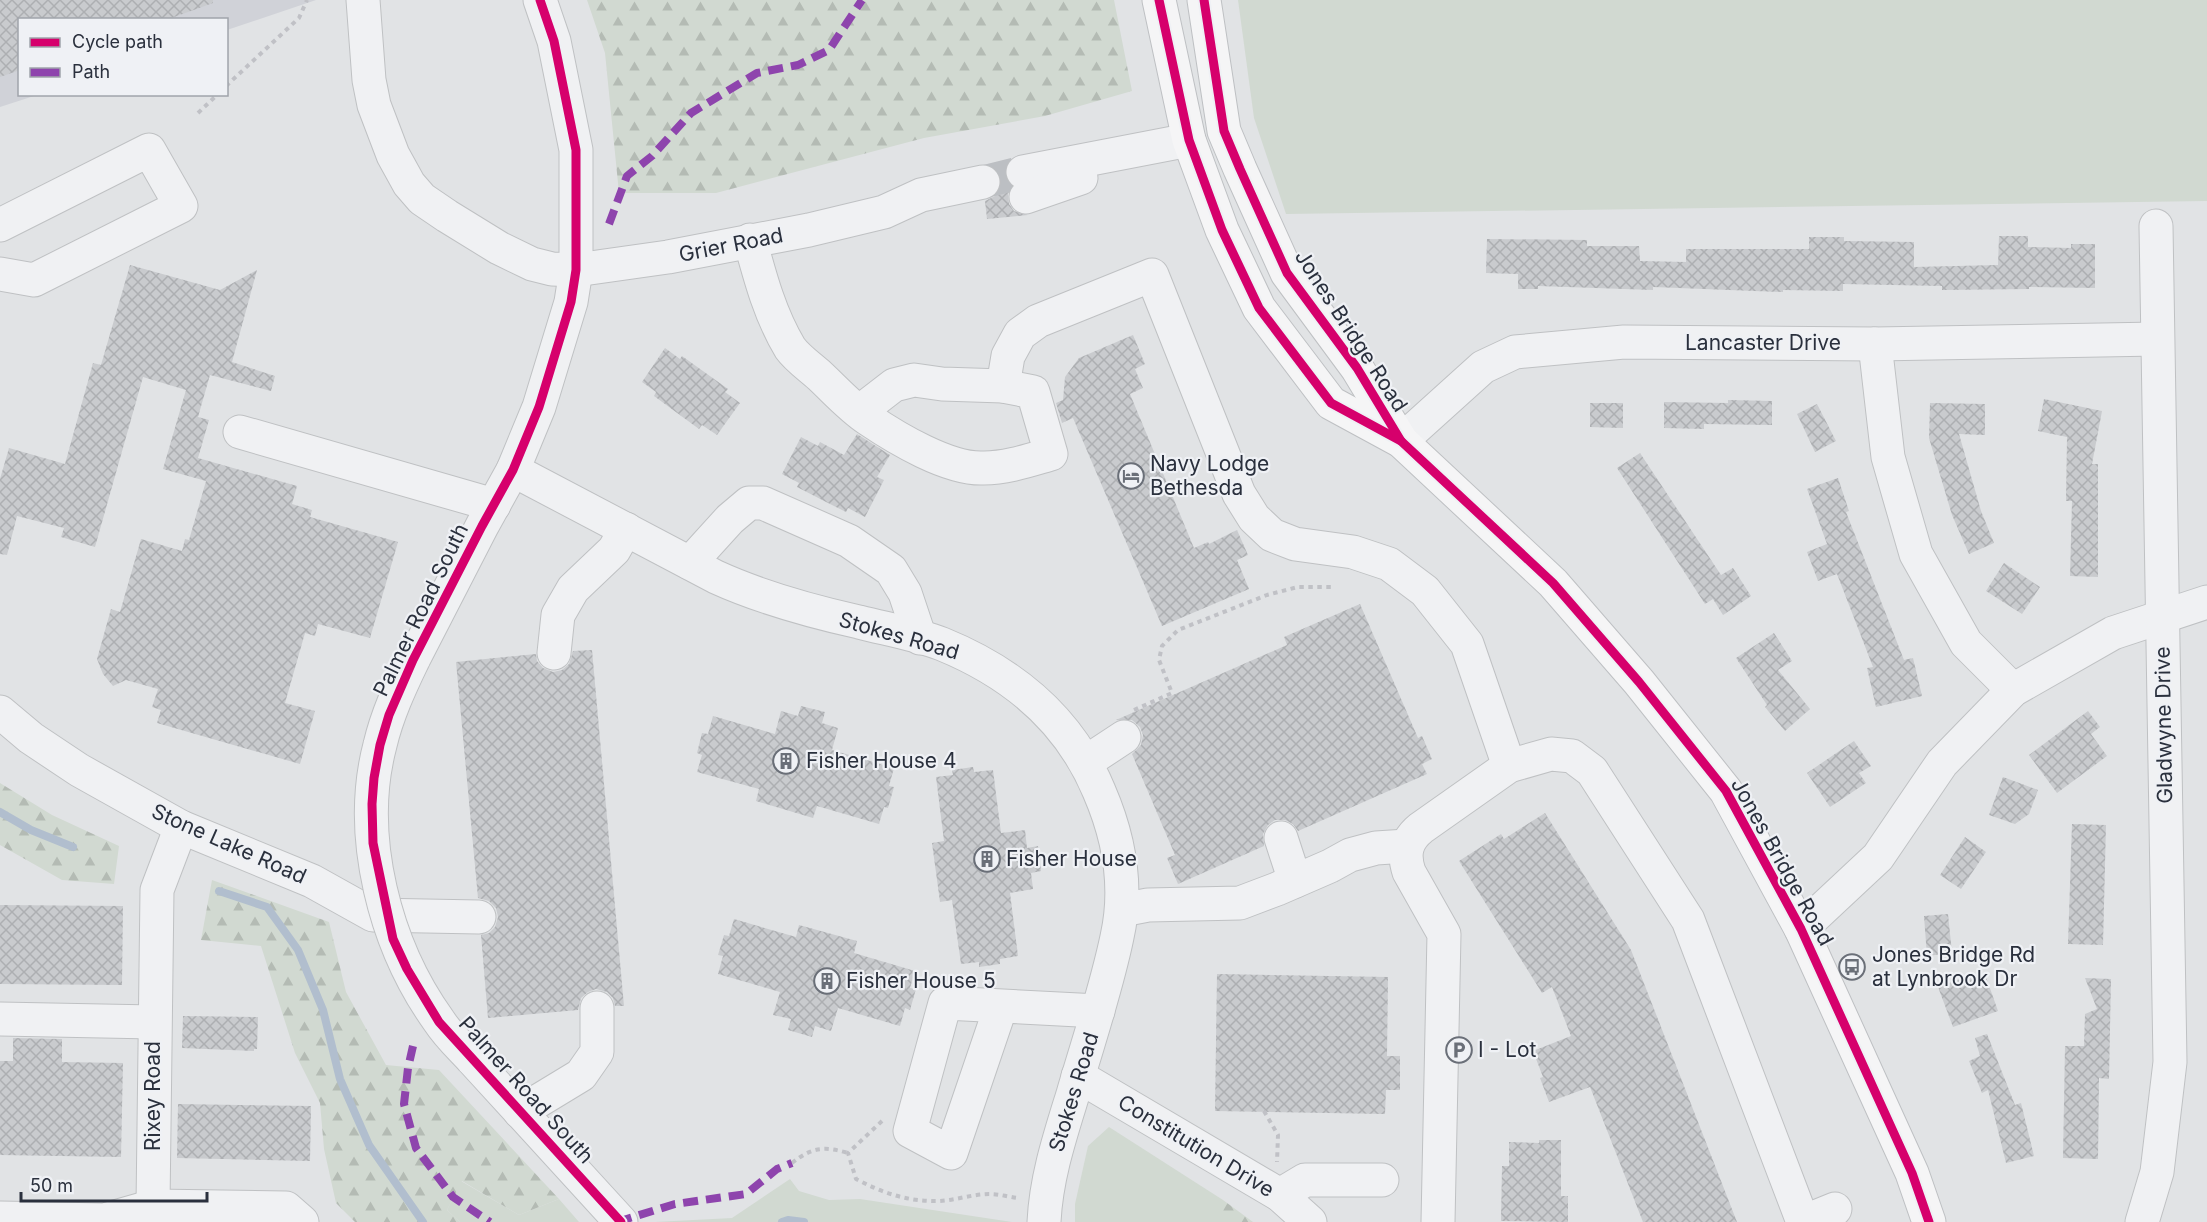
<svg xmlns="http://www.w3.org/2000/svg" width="2207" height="1222" viewBox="0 0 2207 1222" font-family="Inter,sans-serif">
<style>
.built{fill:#d0d2d8}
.grass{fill:#d1d9d1}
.forest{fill:url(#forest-firs)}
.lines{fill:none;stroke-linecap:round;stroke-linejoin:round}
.stream{stroke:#b1bece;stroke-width:8}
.building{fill:url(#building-cross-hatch)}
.minor-tunnel{stroke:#bcbfc3;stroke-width:33;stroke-dasharray:33 16;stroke-linecap:butt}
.minor-casing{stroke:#bfc1c3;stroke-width:35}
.major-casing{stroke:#bec0c3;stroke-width:35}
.path{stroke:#c0c1c6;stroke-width:4;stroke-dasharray:4.5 4.5;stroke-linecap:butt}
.minor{stroke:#f0f1f3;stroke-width:33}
.major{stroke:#f5f5f6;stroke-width:33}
.minor-bridge-casing{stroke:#bfc1c3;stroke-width:35;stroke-linecap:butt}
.minor-bridge{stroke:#f0f1f3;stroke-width:33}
.quiet{stroke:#8e44ad;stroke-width:8;stroke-dasharray:15 8;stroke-linecap:butt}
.cycleway-casing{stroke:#eff1f5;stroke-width:13}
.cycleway{stroke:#d6006c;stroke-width:9}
.labels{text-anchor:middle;stroke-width:4.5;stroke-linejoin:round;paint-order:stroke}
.street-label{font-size:21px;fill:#2a303d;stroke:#eff1f5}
.poi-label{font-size:21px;fill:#2a303d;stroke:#eff1f5;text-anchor:start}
</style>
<defs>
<pattern id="forest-firs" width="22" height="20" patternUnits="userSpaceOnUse" patternTransform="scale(1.5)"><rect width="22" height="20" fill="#d1d9d1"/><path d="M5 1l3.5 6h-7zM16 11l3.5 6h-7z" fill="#b4bbb4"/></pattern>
<pattern id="building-cross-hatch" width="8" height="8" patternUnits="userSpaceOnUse" patternTransform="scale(1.5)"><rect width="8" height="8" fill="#c9cbce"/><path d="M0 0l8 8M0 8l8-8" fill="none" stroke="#adafb2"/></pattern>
</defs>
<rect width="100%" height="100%" fill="#e1e3e5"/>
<polygon class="built" points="0,0 316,0 227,30 226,20 20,20 20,94 37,95 0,107"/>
<g class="grass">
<polygon points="1238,0 2207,0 2207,201 1286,214 1254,118"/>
<polygon points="1109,1127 1223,1200 1223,1222 1075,1222 1075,1204 1088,1146"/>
<polygon points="790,1179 799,1191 829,1200 860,1199 1012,1222 655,1222 732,1218"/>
<polygon points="461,1181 519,1215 559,1199 579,1222 460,1222 447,1210"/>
</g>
<g class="forest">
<polygon points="587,0 1114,0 1132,91 1045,116 924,138 716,193 619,193 605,53"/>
<polygon points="0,783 52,815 119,846 114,884 62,880 0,845"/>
<polygon points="212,880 329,922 346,992 386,1065 439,1070 559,1199 519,1215 462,1181 447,1210 460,1222 355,1222 336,1203 324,1149 320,1103 295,1053 261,946 201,940"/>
<polygon points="1223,1200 1253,1222 1223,1222"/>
</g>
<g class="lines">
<g class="stream">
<polyline points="0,812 31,830 73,847"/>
<polyline points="219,891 267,907 298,950 323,1010 340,1079 369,1145 423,1222"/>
<polyline points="782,1222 788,1220 804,1222"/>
</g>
</g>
<g class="building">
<polygon points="0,0 213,0 213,3 166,20 20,20 20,70 0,77"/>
<polygon points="1007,164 1005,176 1011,186 1008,194 1009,204 1014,211 1028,215 987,219 985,201 995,196 1001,187 1001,178 997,170 991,165"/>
<polygon points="1999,236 2028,236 2028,247 2071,248 2071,244 2095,244 2095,288 2029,287 2029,289 1942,290 1942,286 1843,284 1843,291 1783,290 1783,292 1653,287 1653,290 1538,286 1538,289 1518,289 1518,274 1486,273 1487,239 1587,240 1587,246 1639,246 1640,261 1686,262 1686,249 1809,249 1809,237 1844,237 1844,241 1914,242 1914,267 1998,265"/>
<polygon points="130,265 220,290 257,270 232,362 275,376 271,391 210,375 198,417 209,420 198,458 297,486 292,504 312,510 310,517 398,542 370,638 318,624 315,636 305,633 285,703 315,711 300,764 157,723 161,710 152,707 158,689 126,680 113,686 103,674 97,659 111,609 120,612 141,539 182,551 185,539 189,540 206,481 163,469 186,390 143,377 95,547 61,537 64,528 17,516 7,555 0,554 0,479 9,448 65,464 93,363 101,365"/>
<polygon points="1133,335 1145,364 1135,369 1143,388 1130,394 1194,548 1208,542 1209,544 1237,530 1248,555 1237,560 1249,589 1162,626 1073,418 1062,423 1056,403 1063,400 1065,377 1079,358"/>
<polygon points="665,348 680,359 682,356 728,389 725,392 740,403 717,435 702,425 699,429 654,396 656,392 642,382"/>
<polygon points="2044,399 2102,411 2092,464 2098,464 2098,577 2070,576 2072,501 2066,501 2067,437 2038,431"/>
<polygon points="1728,400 1772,401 1772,425 1704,424 1704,429 1664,428 1664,402 1728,403"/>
<polygon points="1590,403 1623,403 1623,428 1590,427"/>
<polygon points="1930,403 1985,404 1985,435 1959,434 1981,511 1994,543 1969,554 1952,515 1929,438"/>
<polygon points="1817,404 1836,441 1815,452 1797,414"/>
<polygon points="857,434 890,455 877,477 884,480 865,517 848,508 846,512 828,503 797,487 799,483 782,474 801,437 818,446 820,442 844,455"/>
<polygon points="1640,453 1721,575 1733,568 1751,596 1723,615 1713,599 1705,604 1617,468"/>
<polygon points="1838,478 1849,511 1846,512 1904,660 1913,658 1922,696 1876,707 1867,668 1873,667 1837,574 1818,581 1807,552 1827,544 1807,489"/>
<polygon points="2004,563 2040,587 2022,614 1986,591"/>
<polygon points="1360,604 1418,738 1422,736 1432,759 1422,764 1427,774 1298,831 1293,824 1285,820 1275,820 1268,825 1263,834 1264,846 1178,884 1167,858 1175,855 1132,754 1141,745 1143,735 1140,727 1132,720 1116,720 1287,645 1284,637"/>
<polygon points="1774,633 1792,661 1778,670 1810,709 1785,731 1765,707 1767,705 1736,658"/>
<polygon points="592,650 624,1006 615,1006 613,998 607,992 596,989 588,992 581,998 578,1010 488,1018 481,935 489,933 495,927 498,917 496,908 489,901 478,898 456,662 536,654 537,661 543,668 553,672 562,670 569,664 573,651"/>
<polygon points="801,706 825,712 822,723 838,728 832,750 894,768 889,786 894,787 888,808 884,807 879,824 817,806 813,818 756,801 759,789 697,772 702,755 697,753 702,733 708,734 713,716 775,734 781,711 798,716"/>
<polygon points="2088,711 2100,727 2091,734 2107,756 2057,793 2029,755"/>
<polygon points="1854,741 1871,766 1859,773 1866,783 1830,807 1807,773"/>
<polygon points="973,767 974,772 993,770 1001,833 1025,830 1027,848 1038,846 1041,871 1031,873 1033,889 1010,893 1018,956 1000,959 1000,964 979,967 979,962 961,964 952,900 940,902 932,843 944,841 936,777 953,775 952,770"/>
<polygon points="2003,777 2038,790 2029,814 2015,824 1989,815"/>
<polygon points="1545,813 1631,950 1737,1222 1643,1222 1590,1087 1549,1102 1540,1078 1543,1077 1533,1051 1571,1036 1552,987 1542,993 1459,861 1501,834 1504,839"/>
<polygon points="2072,824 2106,825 2103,945 2068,944"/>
<polygon points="1965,837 1986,852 1961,889 1940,875"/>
<polygon points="0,905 123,906 122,985 0,984"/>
<polygon points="1948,914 1952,953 1927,956 1924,916"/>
<polygon points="734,919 796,937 799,925 857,941 854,953 915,971 910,988 916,989 910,1010 905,1008 900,1026 838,1008 831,1031 815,1026 812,1037 788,1030 791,1019 773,1015 780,992 718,974 723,956 718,955 724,935 729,936"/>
<polygon points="1217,974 1388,977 1387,1056 1400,1056 1400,1090 1386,1090 1385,1114 1215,1111"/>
<polygon points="1971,975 1973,982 1986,977 1998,1011 1953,1027 1938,987"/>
<polygon points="2085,978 2111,979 2109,1079 2099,1078 2098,1159 2063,1158 2065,1046 2084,1046 2085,1014 2097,1009"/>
<polygon points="183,1016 258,1017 257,1049 254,1049 254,1051 182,1048"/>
<polygon points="1987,1034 2015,1105 2021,1103 2034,1156 2006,1163 1988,1090 1982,1093 1969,1061 1980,1056 1975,1038"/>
<polygon points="13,1038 62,1039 62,1062 123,1063 121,1157 0,1155 0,1061 13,1061"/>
<polygon points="178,1104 311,1106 310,1161 177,1158"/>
<polygon points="1539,1140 1561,1140 1561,1196 1568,1196 1568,1222 1501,1221 1502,1166 1509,1166 1509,1142 1539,1143"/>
</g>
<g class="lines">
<polyline class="minor-tunnel" points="983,182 1023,172"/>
<g class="minor-casing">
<g id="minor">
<polyline points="363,0 369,80 374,105 393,155 409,184 422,199 447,216 499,248 532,264 552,269 576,270 668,257 809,230 884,212 921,195 983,182"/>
<polyline points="1023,172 1189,140"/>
<polyline points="1026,197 1081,178"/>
<polyline points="0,225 149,150 181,206 34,280 0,274"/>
<path d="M750,240C760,277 770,315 790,348C797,358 810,367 820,376C835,390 850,407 868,419C896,438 949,470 984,468C1007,468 1030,460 1051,454L1033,392L1003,386L942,384L914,380L894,385L859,412"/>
<polyline points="1875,344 1888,457 1916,554 1966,643 2013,690"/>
<polyline points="1003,386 1008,356 1020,334 1038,321 1152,275 1239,494 1254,518 1272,535 1295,544 1353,552 1389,564 1425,591 1467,644 1509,766"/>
<polyline points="240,432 494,505"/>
<polyline points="1401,441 1483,367 1515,352 1624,342 1875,344 2157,339"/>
<path d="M513,470L716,577C762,598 810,611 859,622C886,629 916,634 942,644C1013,673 1069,719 1099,791C1119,837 1128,888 1117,937C1106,990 1088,1042 1073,1094C1060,1136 1046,1178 1044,1222"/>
<polyline points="690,563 730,519 749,503 763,503 849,541 891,570 905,593 920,638"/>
<polyline points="554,653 558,615 573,589 614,550 626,529"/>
<polyline points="413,660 482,526 513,470 539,407 571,302 576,270 576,150 554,41 540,0"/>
<polyline points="0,712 31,738 79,770 181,827 312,881 373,915 479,917"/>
<polyline points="1086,762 1124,737"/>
<polyline points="1281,838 1295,881"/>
<polyline points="1122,910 1148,905 1240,903 1277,889 1330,866 1350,855 1376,848 1407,846"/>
<polyline points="1801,929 1878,857 1942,763 2013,690 2113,633 2207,602"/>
<polyline points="1001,1006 951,1153 910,1131 945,1003 1098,1011"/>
<polyline points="0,1019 154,1022"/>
<polyline points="472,1059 621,1222"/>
<polyline points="1078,1076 1280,1195 1310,1222"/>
<polyline points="520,1112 581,1075 597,1052 597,1008"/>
<polyline points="1280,1195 1305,1180 1382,1180"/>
<polyline points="153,1206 157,890 181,827"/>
<polyline points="0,1218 104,1220 153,1206 286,1208 302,1222"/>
<path d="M1438,1222L1444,934L1409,872C1403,854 1406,840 1421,828L1509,766L1551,754L1572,756L1592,771L1688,920L1803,1222L1835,1209"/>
<polyline points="2142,1222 2157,1172 2170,1062 2156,226"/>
</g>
</g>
<g class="major-casing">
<g id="major">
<polyline points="1159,0 1189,140 1222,230 1259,308 1331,403 1401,441 1553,583 1639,682 1726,791 1801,929 1912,1173 1929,1222"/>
<polyline points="1204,0 1224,131 1240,169 1287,273 1357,368 1400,439"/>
</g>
</g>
<g class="path">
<polyline points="226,86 299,18 307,0"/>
<polyline points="198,113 218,94"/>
<polyline points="1134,710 1172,693 1159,660 1162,646 1178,630 1267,595 1298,587 1332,587"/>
<polyline points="1264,1111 1278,1135 1277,1162"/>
<path d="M882,1121L848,1153L856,1179C883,1193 908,1202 940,1201C956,1200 973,1194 990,1194C999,1194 1009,1197 1018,1198"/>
<path d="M792,1163C812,1147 824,1146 848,1153"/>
</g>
<use href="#minor" class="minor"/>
<use href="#major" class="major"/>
<g class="minor-bridge-casing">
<path id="minor-bridge" d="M413,660C400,687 387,715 380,745C356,836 385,946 439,1021C448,1035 461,1047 472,1059"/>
</g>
<use href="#minor-bridge" class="minor-bridge"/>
<g class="quiet">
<polyline points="609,224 627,176 652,156 691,113 757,73 798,65 829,50 862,0"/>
<polyline points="413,1046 408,1068 404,1104 416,1148 453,1197 490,1222"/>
<polyline points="617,1222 675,1204 746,1194 777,1169 792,1163"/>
</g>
<g class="cycleway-casing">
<g id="cycleway">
<polyline points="540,0 554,41 576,150 576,270 571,302 539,407 513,470 482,526 413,660 389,715 380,745 374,778 372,804 373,843 393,939 407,969 439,1022 621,1222"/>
<polyline points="1159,0 1189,140 1222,230 1259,308 1331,403 1401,441 1553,583 1639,682 1726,791 1801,929 1912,1173 1929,1222"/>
<polyline points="1204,0 1224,131 1240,169 1287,273 1357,368 1401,441"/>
</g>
</g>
<use href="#cycleway" class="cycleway"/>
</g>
<defs>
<g id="hotel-ring" transform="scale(1.35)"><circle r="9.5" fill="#eff1f5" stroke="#6a6f78" stroke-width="1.5"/><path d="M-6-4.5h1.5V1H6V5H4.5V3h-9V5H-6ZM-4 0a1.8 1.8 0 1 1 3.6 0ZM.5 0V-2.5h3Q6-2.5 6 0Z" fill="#6a6f78"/></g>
<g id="building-ring" transform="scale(1.35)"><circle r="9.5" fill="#eff1f5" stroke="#6a6f78" stroke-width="1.5"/><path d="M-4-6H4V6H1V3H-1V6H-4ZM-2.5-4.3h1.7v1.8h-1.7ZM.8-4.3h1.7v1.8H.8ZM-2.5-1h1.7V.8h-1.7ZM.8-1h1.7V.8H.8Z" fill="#6a6f78"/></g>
<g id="bus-ring" transform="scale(1.35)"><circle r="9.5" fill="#eff1f5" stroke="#6a6f78" stroke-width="1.5"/><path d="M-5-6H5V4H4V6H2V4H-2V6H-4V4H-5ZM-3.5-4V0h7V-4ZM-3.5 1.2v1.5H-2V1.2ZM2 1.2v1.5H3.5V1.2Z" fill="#6a6f78"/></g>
<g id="parking-ring" transform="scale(1.35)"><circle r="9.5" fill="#eff1f5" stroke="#6a6f78" stroke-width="1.5"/><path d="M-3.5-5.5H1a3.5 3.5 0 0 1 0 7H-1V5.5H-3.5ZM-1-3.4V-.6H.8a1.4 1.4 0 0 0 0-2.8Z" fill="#6a6f78"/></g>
</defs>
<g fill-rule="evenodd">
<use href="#hotel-ring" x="1131" y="476"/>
<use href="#building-ring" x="786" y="761"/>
<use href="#building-ring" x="987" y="859"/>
<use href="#bus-ring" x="1852" y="967"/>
<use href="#building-ring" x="827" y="981"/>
<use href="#parking-ring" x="1459" y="1050"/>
</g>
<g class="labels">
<g class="street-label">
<text transform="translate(731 245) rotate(-11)" y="7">Grier Road</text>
<text transform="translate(1351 331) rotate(57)" y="7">Jones Bridge Road</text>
<text x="1763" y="350">Lancaster Drive</text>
<text transform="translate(421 610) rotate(-64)" y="7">Palmer Road South</text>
<text transform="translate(899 636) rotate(16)" y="7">Stokes Road</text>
<text transform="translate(2164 725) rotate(-91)" y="7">Gladwyne Drive</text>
<text transform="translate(229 844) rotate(24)" y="7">Stone Lake Road</text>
<text transform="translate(1782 862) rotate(61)" y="7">Jones Bridge Road</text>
<text transform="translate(526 1090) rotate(48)" y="7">Palmer Road South</text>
<text transform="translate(1074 1092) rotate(-73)" y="7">Stokes Road</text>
<text transform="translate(153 1096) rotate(-90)" y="7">Rixey Road</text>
<text transform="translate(1196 1146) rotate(31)" y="7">Constitution Drive</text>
</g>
<g class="poi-label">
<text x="1150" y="471">Navy Lodge<tspan x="1150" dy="24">Bethesda</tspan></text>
<text x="806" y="768">Fisher House 4</text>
<text x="1006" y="866">Fisher House</text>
<text x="1872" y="962">Jones Bridge Rd<tspan x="1872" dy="24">at Lynbrook Dr</tspan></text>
<text x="846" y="988">Fisher House 5</text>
<text x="1478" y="1057">I - Lot</text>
</g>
</g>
<rect x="18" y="18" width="210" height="78" fill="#eff1f5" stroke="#a0a4ab" stroke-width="1.5"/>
<rect x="30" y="38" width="30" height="9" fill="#d6006c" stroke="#a0a4ab" stroke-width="1.5"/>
<text x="72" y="48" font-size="18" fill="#2a303d">Cycle path</text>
<rect x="30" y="68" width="30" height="9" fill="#8e44ad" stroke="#a0a4ab" stroke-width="1.5"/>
<text x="72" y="78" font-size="18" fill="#2a303d">Path</text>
<path d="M21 1192v9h186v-9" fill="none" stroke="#2a303d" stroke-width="3"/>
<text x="30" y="1192" font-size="18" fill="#2a303d" stroke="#eff1f5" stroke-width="4.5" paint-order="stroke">50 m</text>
</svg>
